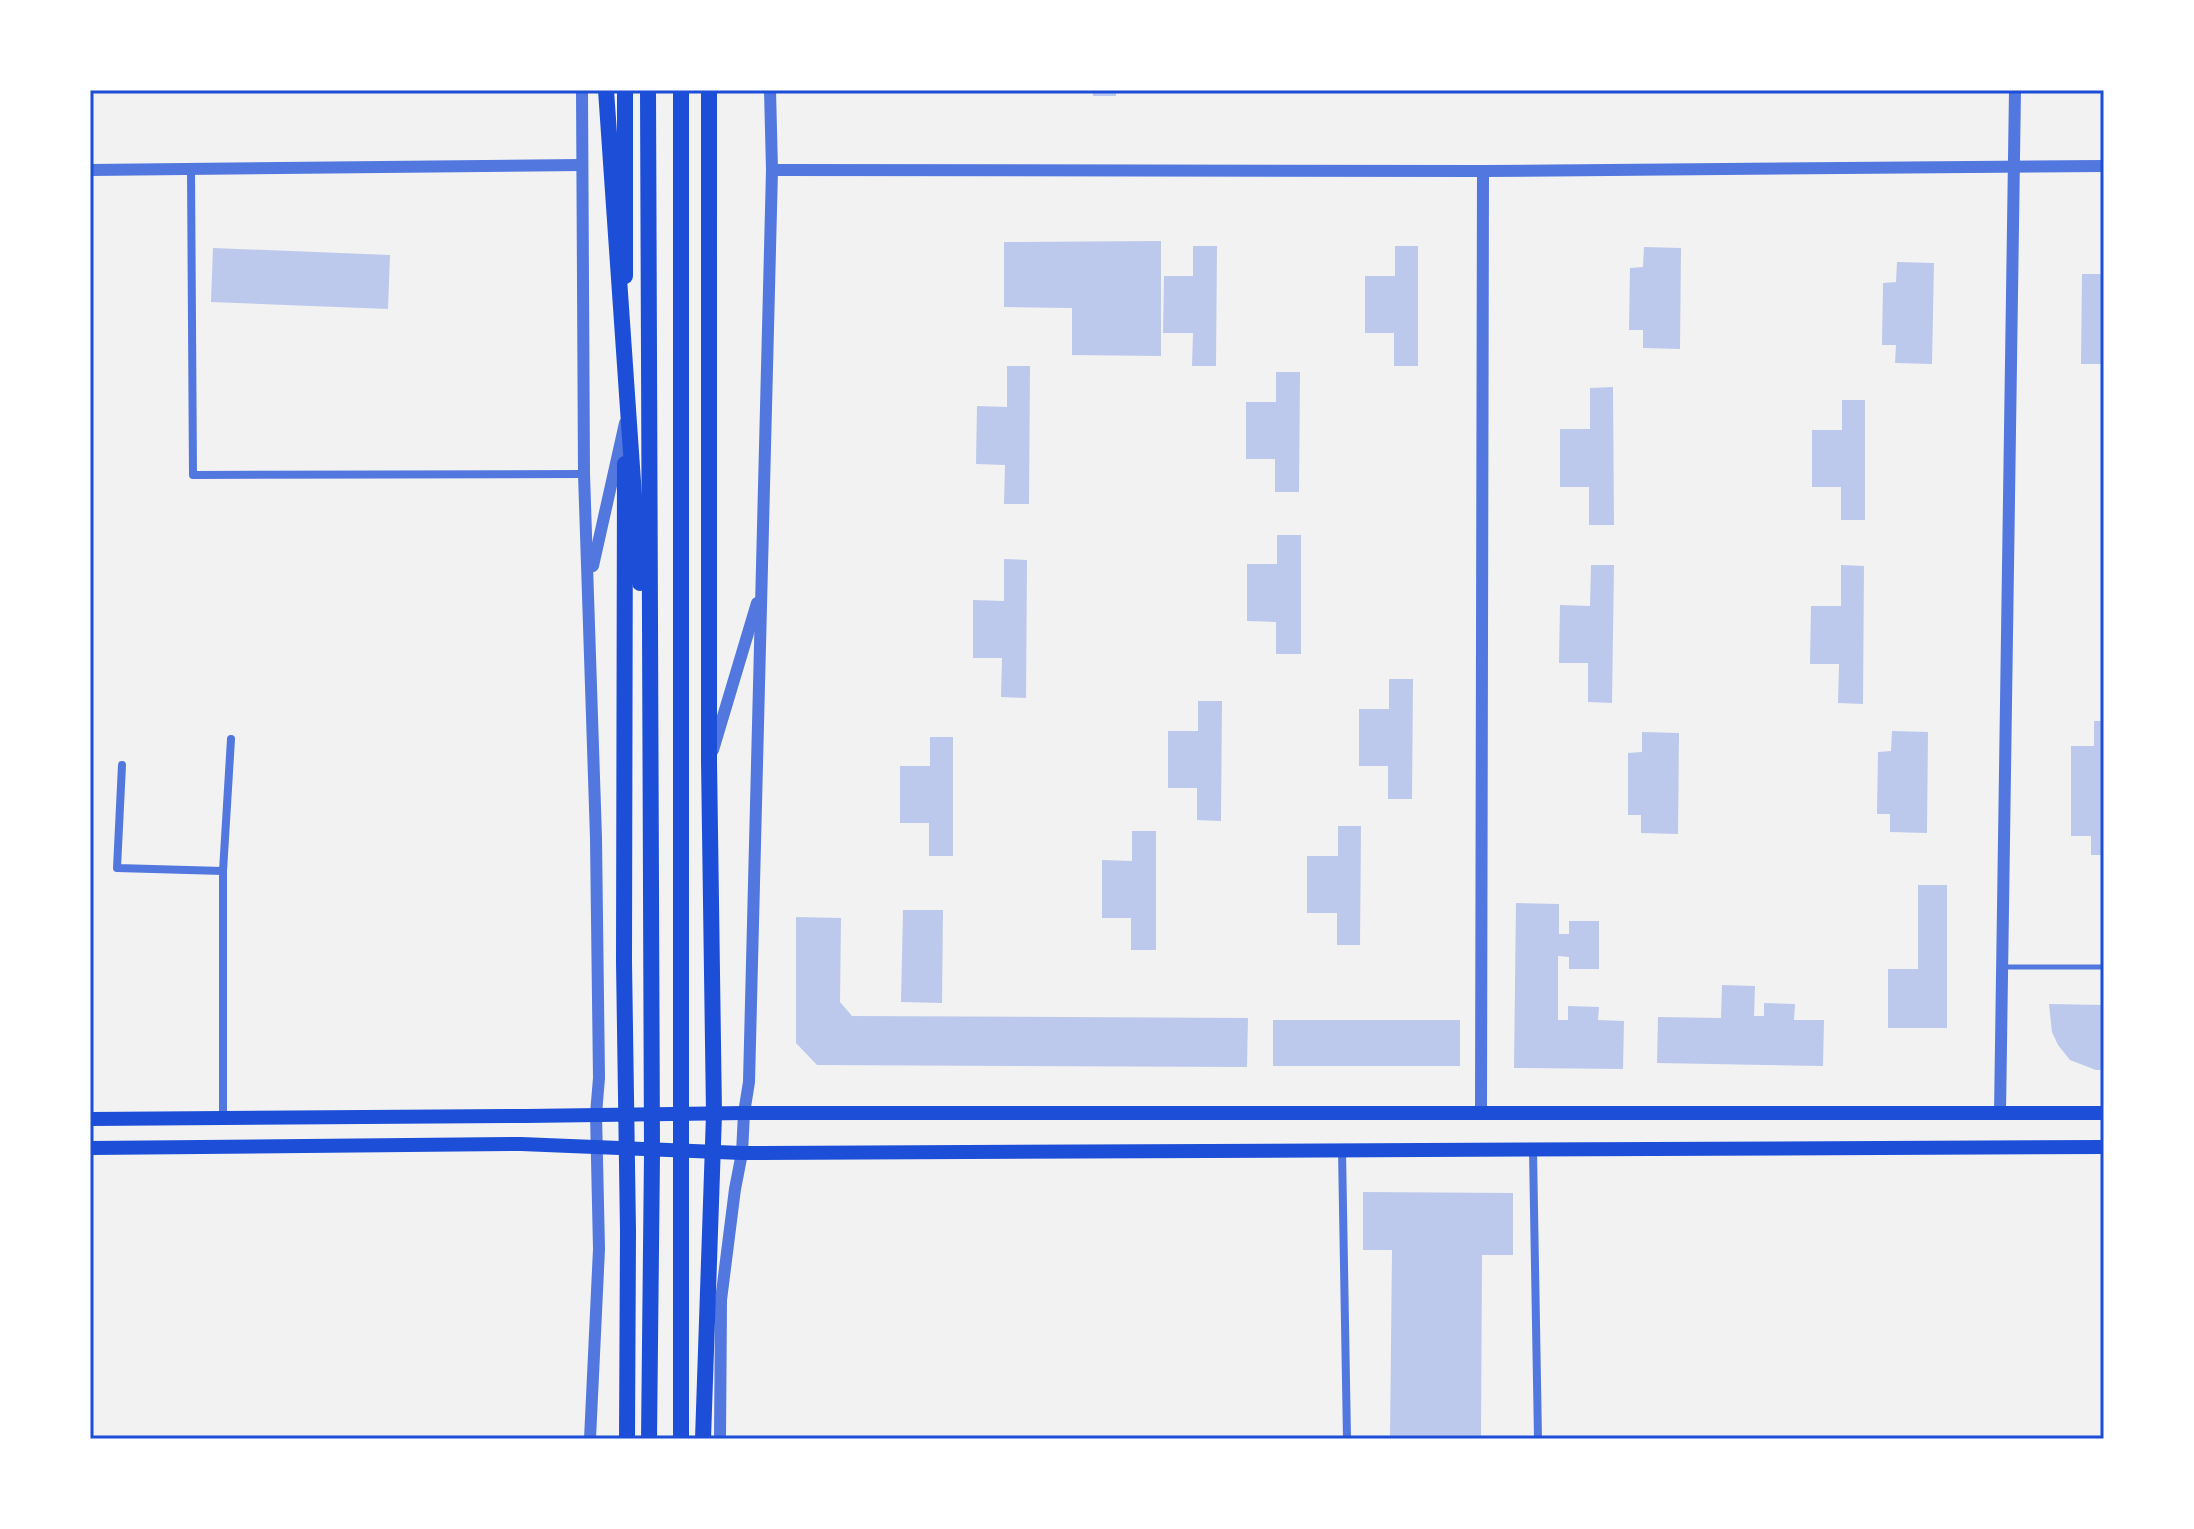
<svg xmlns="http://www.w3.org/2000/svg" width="2194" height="1529" viewBox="0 0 2194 1529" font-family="'Varela Round',sans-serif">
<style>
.building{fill:#bdc9ec}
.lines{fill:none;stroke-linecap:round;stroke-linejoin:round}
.service{stroke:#5277de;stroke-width:5}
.minor{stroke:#5277de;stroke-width:8}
.tertiary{stroke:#5277de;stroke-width:12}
.secondary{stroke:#1d4ed8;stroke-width:14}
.primary{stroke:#1d4ed8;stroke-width:16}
.trunk{stroke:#1d4ed8;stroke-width:16}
.neatline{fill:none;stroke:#1d4ed8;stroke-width:3}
</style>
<rect width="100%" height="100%" fill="#f2f2f2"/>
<g class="building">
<rect x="1093" y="90" width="23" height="6"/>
<polygon points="1161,241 1161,356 1072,355 1072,308 1004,307 1004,242"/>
<polygon points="1193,246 1217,246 1216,366 1192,366 1193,333 1163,333 1164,276 1193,276"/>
<polygon points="1395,246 1418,246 1418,366 1394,366 1394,333 1365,333 1365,276 1395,276"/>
<polygon points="1644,247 1681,248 1680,349 1643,348 1643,330 1629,330 1630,268 1643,267"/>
<polygon points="213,248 390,255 388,309 211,302"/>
<polygon points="1897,262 1934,263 1932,364 1895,363 1896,345 1882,345 1883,283 1896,282"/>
<polygon points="2082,274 2104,274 2104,364 2081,364"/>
<polygon points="1007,366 1030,366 1029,504 1004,504 1005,465 976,464 977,406 1007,407"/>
<polygon points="1276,372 1300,372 1299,492 1275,492 1275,459 1246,459 1246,402 1276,402"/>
<polygon points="1613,387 1614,525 1589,525 1589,487 1560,487 1560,429 1590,429 1590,388"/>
<polygon points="1842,400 1865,400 1865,520 1841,520 1841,487 1812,487 1812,430 1842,430"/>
<polygon points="1277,535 1301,535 1301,654 1276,654 1276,622 1247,621 1247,564 1277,564"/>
<polygon points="1004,559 1027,560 1026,698 1001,697 1002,658 973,658 973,600 1004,601"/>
<polygon points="1591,565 1614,565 1612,703 1588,702 1588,663 1559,663 1560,605 1590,606"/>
<polygon points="1841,565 1864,566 1863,704 1838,703 1839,664 1810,664 1811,606 1841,606"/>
<polygon points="1389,679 1413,679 1412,799 1388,799 1388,766 1359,766 1359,709 1389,709"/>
<polygon points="1198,701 1222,701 1221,821 1197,820 1197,788 1168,788 1168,731 1198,731"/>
<polygon points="2094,721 2104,721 2104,855 2091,855 2091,836 2071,836 2071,746 2094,746"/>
<polygon points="1892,731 1928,732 1927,833 1890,832 1890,814 1877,814 1878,752 1891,751"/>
<polygon points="1642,732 1679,733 1678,834 1641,833 1641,815 1628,815 1628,753 1642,752"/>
<polygon points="930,737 953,737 953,856 929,856 929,823 900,823 900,766 930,766"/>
<polygon points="1338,826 1361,826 1360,945 1337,945 1337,913 1307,913 1307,856 1338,856"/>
<polygon points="1132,831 1156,831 1156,950 1131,950 1131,918 1102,918 1102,860 1132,861"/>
<polygon points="1918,885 1947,885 1947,1028 1888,1028 1888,969 1918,969"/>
<polygon points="1516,903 1559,904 1559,934 1569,934 1569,921 1599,921 1599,969 1569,969 1569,957 1558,956 1558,1020 1568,1020 1568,1006 1599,1007 1598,1020 1624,1021 1623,1069 1514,1068"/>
<polygon points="903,910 943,910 942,1003 901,1002"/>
<polygon points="796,917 841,918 840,1002 852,1016 1248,1018 1247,1067 817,1065 796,1043"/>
<polygon points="1722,985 1755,986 1754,1016 1764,1016 1764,1003 1795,1004 1794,1020 1824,1020 1823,1066 1657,1063 1658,1017 1721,1018"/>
<polygon points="2049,1004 2104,1005 2104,1070 2096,1070 2070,1060 2058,1045 2052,1032"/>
<rect x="1273" y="1020" width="187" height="46"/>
<polygon points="1363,1192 1513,1193 1513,1255 1482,1255 1481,1439 1390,1439 1392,1250 1363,1250"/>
</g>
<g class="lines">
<polyline class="service" points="2005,967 2104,967"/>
<g class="minor">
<polyline points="191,170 193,475 584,474"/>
<polyline points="122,765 117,868 223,871"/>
<polyline points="223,1118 223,871 231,739"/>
<polyline points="1342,1150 1347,1439"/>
<polyline points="1533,1151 1538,1439"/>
</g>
<g class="tertiary">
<polyline points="582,90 584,474 596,838 599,1078 596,1114 599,1249 590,1439"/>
<polyline points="90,170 582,165"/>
<polyline points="772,170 1483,171 2104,166"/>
<polyline points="593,566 625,423"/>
<polyline points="713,750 757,603"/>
<polyline points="1481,1112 1483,171"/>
<polyline points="2000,1113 2015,90"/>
<polyline points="720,1439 721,1300 735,1189 742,1153 744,1113 749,1082 772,170 770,90"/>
</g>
<g class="secondary">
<polyline points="90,1119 526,1116 744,1113 2104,1113"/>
<polyline points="90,1148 521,1144 742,1153 2104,1147"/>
</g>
<g class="primary">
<polyline points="625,90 625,276"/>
<polyline points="625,464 624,962 628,1231 627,1439"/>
<polyline points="703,1439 714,1114 709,761 709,90"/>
</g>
<g class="trunk">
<polyline points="606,90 640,583"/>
<polyline points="648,90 652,1154 649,1439"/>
<polyline points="681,1439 681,90"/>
</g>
</g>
<rect width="2194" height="1529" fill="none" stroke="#ffffff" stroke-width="184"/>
<rect x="92" y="92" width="2010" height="1345" class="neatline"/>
</svg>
